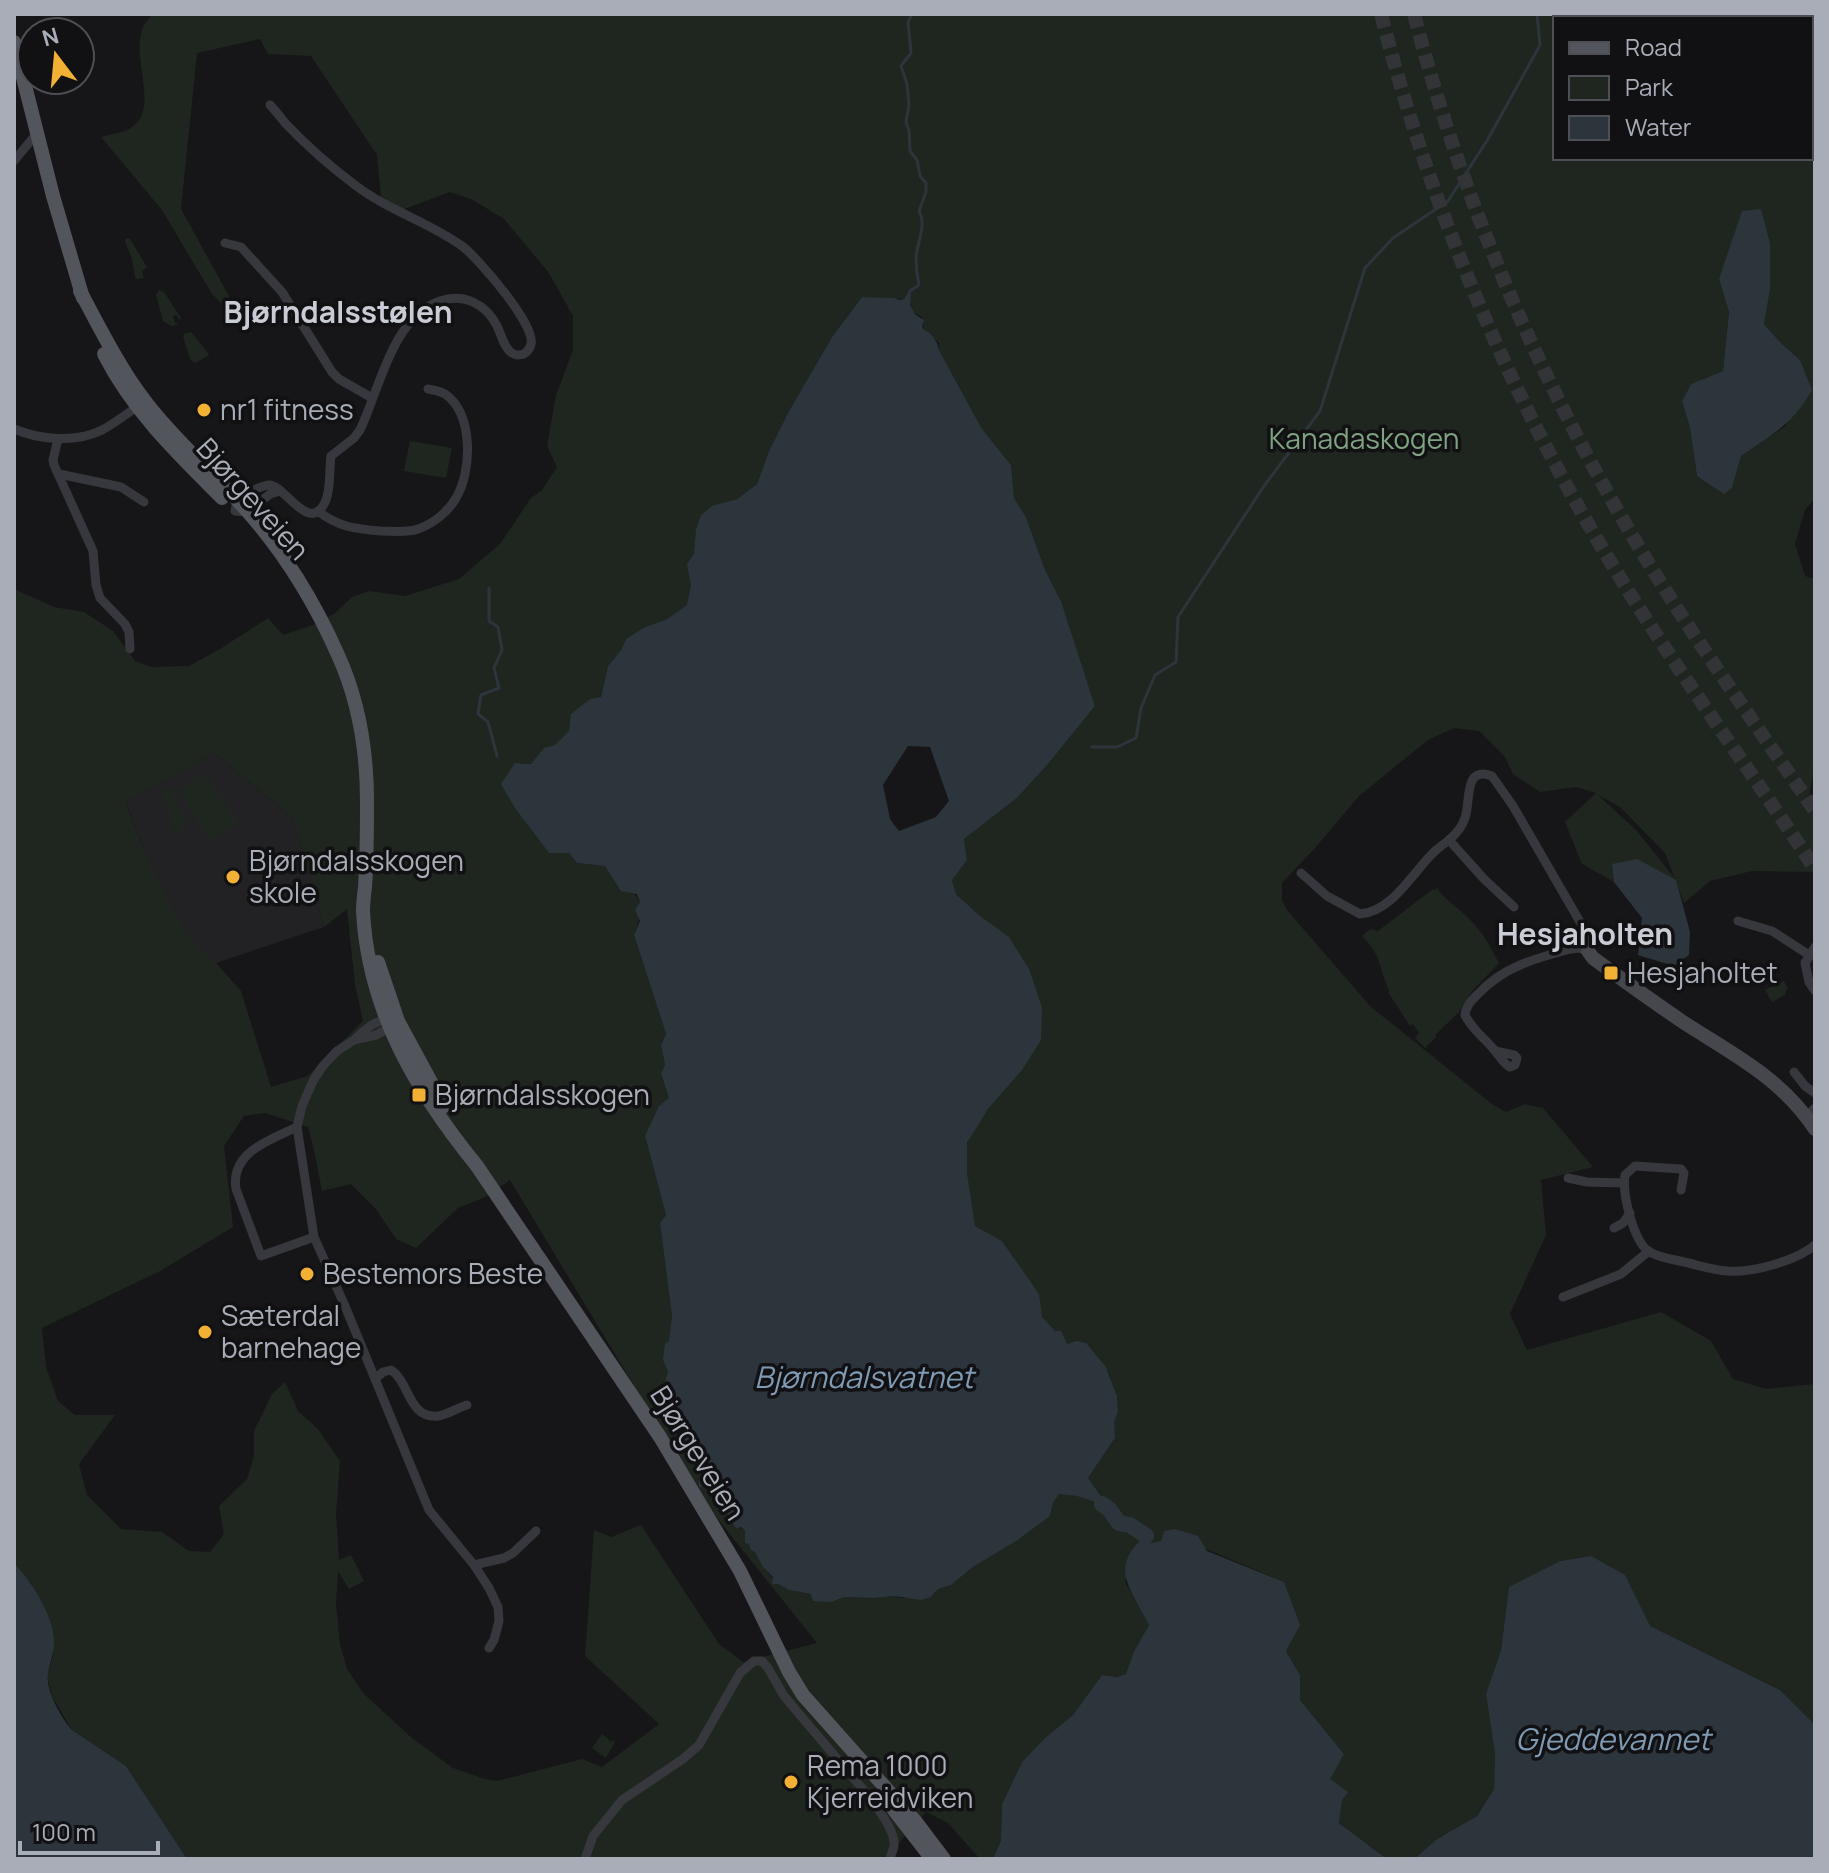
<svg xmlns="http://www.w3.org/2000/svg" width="1829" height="1873" viewBox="0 0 1829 1873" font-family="Manrope,sans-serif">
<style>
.built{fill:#222225}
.green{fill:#1e261f;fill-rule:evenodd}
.water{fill:#2c353c;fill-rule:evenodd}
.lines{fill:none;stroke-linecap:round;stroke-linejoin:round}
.stream{stroke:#2c353c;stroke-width:3}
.river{stroke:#2c353c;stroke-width:16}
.primary-tunnel{stroke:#333438;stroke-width:14;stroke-dasharray:14 7;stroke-linecap:butt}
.street{stroke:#37383d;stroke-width:9}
.secondary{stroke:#45474d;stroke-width:14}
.primary{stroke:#53555c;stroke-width:14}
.poi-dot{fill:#f2b134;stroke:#111113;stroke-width:3}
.labels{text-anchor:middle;stroke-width:7;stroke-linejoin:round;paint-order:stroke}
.poi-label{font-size:28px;fill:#a8adb8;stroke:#111113;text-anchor:start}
.park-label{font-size:28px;fill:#7fa381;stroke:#111113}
.street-label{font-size:28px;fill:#a8adb8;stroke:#111113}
.neighbourhood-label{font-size:30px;font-weight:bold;fill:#c9ccd4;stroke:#111113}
.water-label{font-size:30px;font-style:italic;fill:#7f9bb3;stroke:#111113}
</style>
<rect width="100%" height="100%" fill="#161618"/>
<polygon class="built" points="214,753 293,818 324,927 216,963 192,941 172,907 147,857 125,801"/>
<g class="green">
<path d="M154,14H1815V498L1805,510L1795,544L1805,576L1815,579V765L1809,796L1815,802V872L1752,871L1710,881L1684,903L1675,880L1612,864L1614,882L1582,864L1565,822L1596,793L1576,787L1540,792L1513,774L1505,757L1479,731L1454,728L1428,740L1359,796L1315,848L1282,883V900L1287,910L1370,1006L1492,1104L1506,1112L1525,1104L1543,1108L1593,1167L1541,1180L1546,1235L1510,1314L1527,1350L1661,1312L1711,1341L1733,1379L1766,1389L1815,1384V1725L1780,1690L1650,1626L1591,1556L1560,1561L1509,1588L1501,1650L1486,1694L1495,1754L1494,1789L1477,1816L1437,1839L1414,1859H1387L1339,1823L1342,1800L1329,1779L1344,1754L1300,1700V1675L1286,1651L1284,1582L1164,1531L1161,1541L1150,1543L1147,1537L1125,1582L1149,1625L1134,1651L1126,1674L1117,1677L1102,1675L1073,1715L1045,1738L1022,1762L1002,1804L1001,1840L993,1859H980L948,1823L926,1812L885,1859H187L126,1766L72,1730L53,1698L47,1676L53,1656L48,1616L40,1600L14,1563V589L54,607L84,612L113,631L135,661L152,667L189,666L220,649L268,618L283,635L313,625L334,614L352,597L369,591L405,596L459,579L500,544L531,498L542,490L557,467L547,446L556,395L573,350V316L549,273L504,219L471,199L450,192L402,210L381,196L377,155L311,56L268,54L260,39L197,53L181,209L246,327L212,294L162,210L101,137C110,134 125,133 132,127C165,104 118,40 154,14ZM1555,18H1811V158H1555ZM1761,210L1770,243V290L1764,324L1781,343L1800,360L1786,426L1741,456L1732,488L1697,476L1690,428L1682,401L1691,384L1723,371L1729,312L1719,278ZM908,292C910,303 910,312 922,317L924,330L939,343V350L982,429L1011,465L1014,498L1026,517L1045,570L1061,601L1095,706L1048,764L1017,798L964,839L967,860L952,879L956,894L980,916L1000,1094C990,1108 973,1125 968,1142C962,1160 972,1206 975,1226L981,1230L982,1232L1002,1241L1013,1257L1037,1314L1067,1344L1087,1347L1108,1371L1117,1396L1118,1412L1114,1421V1440L1088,1478L1101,1495L1077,1496L1059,1493L1053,1503L1050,1516L1018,1540L973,1567L951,1585L938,1589L931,1597L900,1598L894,1596L875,1598L844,1597L832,1602L811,1594L789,1590L778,1584L763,1567L760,1559L749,1544L745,1531L731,1521L727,1513L715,1506C712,1495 708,1488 699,1481L703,1478C700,1469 693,1465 690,1456C683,1437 682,1417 669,1401L668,1383L665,1380L668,1371L672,1316L660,1223L666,1215L645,1136L669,1098L661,1075L665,1065L661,1045L666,1034L634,935C653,888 627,896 605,866L577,863L570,853H549L533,830L515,763L531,764L544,749L555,745L569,731V727L601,697L608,666L621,650L626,639L643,628L667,619L687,605L703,573L727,502L737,499L757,484L769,451L789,411L832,337L862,297L904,299ZM214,753L293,818L324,927L347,909L355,985L363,1021L308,1076L271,1087L241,991L216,963L192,940L172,907L147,857L125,802ZM1598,795L1620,807L1665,853L1674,877L1636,830ZM265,1113L308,1127L314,1150L322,1191L351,1184L376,1209L396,1239L416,1248L458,1208L488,1196L510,1180L704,1502L817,1643L743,1662L719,1644L641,1525L611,1537L594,1530L585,1656L659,1724L602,1767L582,1759L497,1781L485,1779L453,1768L412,1738L364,1694L347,1669L340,1644L336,1603L338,1571L349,1589L364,1581L351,1555L339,1560L336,1514L340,1461L318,1429L298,1411L285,1382L272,1394L254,1431V1456L247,1479L219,1506L224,1534L210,1552L189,1551L162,1532L121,1529L87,1495L79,1464L115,1415H75L58,1401L46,1367L42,1328L160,1271L233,1227L224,1146L244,1116Z"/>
<polygon points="126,238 130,239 147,267 142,271 144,278 137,279 135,277 132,259 125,241"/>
<polygon points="159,290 164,292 181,318 180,320 176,315 173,316 175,323 179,324 172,326 163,321 156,295"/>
<polygon points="191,332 209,354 208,356 195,363 190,359 183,336 184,334"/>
<polygon points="410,441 452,448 446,478 404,471"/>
<polygon points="205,772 239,823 210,842 177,790"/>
<polygon points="168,787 186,818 182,832 175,834 161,791"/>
<path d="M1437,888C1444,899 1456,906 1465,915C1482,931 1488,942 1499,963L1474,989L1459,1012L1435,1035L1436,1037L1425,1048L1415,1038L1419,1033L1413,1024L1410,1026L1388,992L1389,990C1378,967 1383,957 1362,936L1370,929L1378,931L1433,889L1435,890Z"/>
<polygon points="1784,981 1788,988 1786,990 1785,995 1772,1002 1765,990"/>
<polygon points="602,1734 610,1740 609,1743 612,1740 615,1742 606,1758 592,1748"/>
</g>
<g class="water">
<path d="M1761,209L1770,243V290L1764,324L1781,343L1800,360L1812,390C1792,425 1773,434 1741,456L1732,488L1724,494L1697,476L1690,428L1682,401L1691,384L1723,371L1729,312L1719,279L1742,211Z"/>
<path d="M908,292H911L910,305L916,315L924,320L922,326L924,330C931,332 938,342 939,350L982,429L1011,465L1014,498L1026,517L1045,570L1061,601L1095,706L1048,764L1017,798L964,839L967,860L952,880L956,894L980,916L1009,937L1029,969L1042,1008L1041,1040L1022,1070L988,1109L967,1143V1173L975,1226L1002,1241L1039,1294L1042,1317L1055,1331H1061L1067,1344L1077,1341L1086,1343L1106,1367L1117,1396L1118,1412L1114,1422L1115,1438L1088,1478L1104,1500L1102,1504L1077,1496L1059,1494L1053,1503L1050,1516L1018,1540L973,1567L951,1585L938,1589L931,1597L921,1600L894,1596L875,1598L844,1597L832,1602L813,1601L811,1594L789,1590L778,1584H772L773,1577L763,1567L755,1552L751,1550L749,1544L745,1543V1531L741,1527L736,1528L731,1521L727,1513L715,1506L712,1496L706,1487H699V1481L703,1478L700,1471L690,1460L686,1441L681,1437L683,1430L673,1405L669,1401L668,1383L665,1381L668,1371L663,1360L665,1344L669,1341L672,1316L660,1223L666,1215L645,1136L659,1106L669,1098L661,1074L665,1065L661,1045L666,1034L634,935L640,921L635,910L640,902L637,894L621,891L605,866L577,863L569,853H549L515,808L501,784L515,763L531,764L544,748L555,745L569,731L571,714L590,699L601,697L608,666L621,650L626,639L643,628L667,619L687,605L691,585L687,564L694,554L696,530L701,515L712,506L737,499L757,484L769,451L789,411L832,337L862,297L894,298L900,300L904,299ZM908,746L930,747L949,801L936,817L899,831L890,819L883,785Z"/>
<polygon points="1637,859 1676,880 1690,932 1689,955 1674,966 1638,955 1642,918 1614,882 1612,864"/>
<path d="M1175,1529L1198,1536L1207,1551L1284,1582L1300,1625L1286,1651L1300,1675V1700L1344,1754L1330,1779L1348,1792L1342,1800L1339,1823L1387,1859H993L1001,1840L1002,1804L1022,1762L1045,1738L1073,1715L1102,1675L1117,1677L1126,1674L1134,1651L1149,1625C1132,1591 1107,1566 1146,1536L1150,1543L1161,1541L1164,1531Z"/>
<polygon points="1591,1556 1625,1575 1650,1626 1780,1690 1815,1725 1815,1859 1414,1859 1437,1839 1477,1816 1494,1789 1495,1754 1486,1694 1501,1650 1509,1587 1560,1561"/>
<path d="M14,1563C32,1583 53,1614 54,1641C54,1653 50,1662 48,1673C45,1689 61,1718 72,1730L126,1766L187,1859H14Z"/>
</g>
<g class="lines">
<g class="stream">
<path d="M910,291L919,285C917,276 916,267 916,258C917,242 927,225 919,211L926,192V183L920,176L917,160L910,151L909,131L906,122L909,105L907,84L901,66L911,53L908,22L912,14"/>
<polyline points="489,588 489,621 498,627 502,650 494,668 499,688 481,695 478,714 488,722 497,756"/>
<polyline points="1092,747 1117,747 1136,738 1141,708 1155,675 1176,662 1178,617 1264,486 1320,411 1365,268 1393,238 1448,201 1488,139 1540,45 1537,14"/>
</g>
<polyline class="river" points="1102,1504 1109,1509 1119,1523 1130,1525 1146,1536"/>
<g class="primary-tunnel">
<path d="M1381,14C1431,210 1511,399 1616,571C1678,673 1750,769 1815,869"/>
<path d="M1414,14C1463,204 1542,386 1643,554C1696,642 1757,726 1815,811"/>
</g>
<g class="street">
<path d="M270,105C276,111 281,118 286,124C307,146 331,167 355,185C389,211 429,222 462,246C478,258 536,325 531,344C530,349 528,351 524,354C519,355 517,356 512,353C504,348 501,334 497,326C486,304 464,293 440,301C392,317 379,391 360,430L354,438L331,456C329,470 331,487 326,500C311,537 285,486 270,485C261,485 248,493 241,497L237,500L235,511L248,512L270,494L280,491"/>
<polyline points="14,161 33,138 38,136"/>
<polyline points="225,243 241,247 282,292 332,372 339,379 372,398"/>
<path d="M14,429C40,440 76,443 102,430C115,423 127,414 139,405"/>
<polyline points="58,439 53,460 54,465 93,551 96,585 100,598 125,624 129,632 130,649"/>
<polyline points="59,474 121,487 144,502"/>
<path d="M318,511C338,527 355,529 381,531C393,531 407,533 418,529C433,524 448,512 456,498C472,472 474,413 445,394C440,391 434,390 428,389"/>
<path d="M1449,840C1456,834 1462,827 1465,818C1471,802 1463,765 1492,776L1513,806L1587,934"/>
<path d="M1301,873L1327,896L1360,914C1393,911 1412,873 1434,852C1438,848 1444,844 1449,840L1484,879L1514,907"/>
<polyline points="1738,921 1772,931 1809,955"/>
<polyline points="1815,947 1805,963 1809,982 1815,991"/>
<polyline points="393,1026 376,1035 354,1040 337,1051 322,1067 313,1081 302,1106 297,1127 314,1237 345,1306 429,1510 474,1565 489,1588 498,1607 499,1621 494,1640 489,1648"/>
<path d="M356,1038C366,1029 377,1018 391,1020"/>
<path d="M1495,1051L1514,1055L1517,1058L1515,1065L1510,1067C1503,1063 1501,1058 1496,1052C1486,1039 1472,1030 1465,1015C1466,1006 1471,1001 1478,994C1503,967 1536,958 1571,949L1579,948L1588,951"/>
<polyline points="1794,1072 1805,1086 1815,1093"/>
<polyline points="1806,1117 1815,1108"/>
<path d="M297,1127C270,1140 230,1152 236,1189L261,1256L314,1237"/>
<polyline points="1568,1178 1587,1182 1624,1183"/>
<path d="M1681,1190L1684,1173L1681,1169L1635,1166L1625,1175C1622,1194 1633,1239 1648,1251C1658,1258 1673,1259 1684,1262C1698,1265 1712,1270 1727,1271C1752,1273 1796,1261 1815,1245"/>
<polyline points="1614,1228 1623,1223 1630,1213"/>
<polyline points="1563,1297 1621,1274 1649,1251"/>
<path d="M375,1379L383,1372L391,1370C410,1382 408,1419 438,1416C447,1415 457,1408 467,1405"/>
<polyline points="474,1565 504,1558 513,1553 536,1531"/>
<path d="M585,1859L593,1836L622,1800L683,1759L699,1745L740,1673L754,1661H762L768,1668L784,1696L867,1794C876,1806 896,1831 894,1846C893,1851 891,1855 890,1859"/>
</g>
<path class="secondary" d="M1587,934L1588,951L1593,958C1623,980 1652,1001 1683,1022C1734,1055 1780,1077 1815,1129"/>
<g class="primary">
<polyline points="14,42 53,196 83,298"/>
<path d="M80,291C100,328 119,367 145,401C175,441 215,474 248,512C285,554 315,603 338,655C359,701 367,752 367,802C367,830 367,859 365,887C364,895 363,903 363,911C368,1010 416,1091 477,1166L660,1437L740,1571L789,1672L803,1695L916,1822L944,1859"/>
<path d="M104,354C133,411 178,454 222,498"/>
<polyline points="378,962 398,1021 444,1106"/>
<polyline points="894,1810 932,1859"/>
</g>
</g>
<g class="poi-dot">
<circle cx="204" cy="410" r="8"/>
<circle cx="233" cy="877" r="8"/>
<rect x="1603" y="965" width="16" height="16" rx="4"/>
<rect x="411" y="1087" width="16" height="16" rx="4"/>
<circle cx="307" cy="1274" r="8"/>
<circle cx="205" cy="1332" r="8"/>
<circle cx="791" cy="1782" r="8"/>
</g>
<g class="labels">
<g class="poi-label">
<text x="220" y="420">nr1 fitness</text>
<text x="249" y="871">Bjørndalsskogen<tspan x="249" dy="32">skole</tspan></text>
<text x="1627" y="983">Hesjaholtet</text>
<text x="435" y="1105">Bjørndalsskogen</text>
<text x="323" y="1284">Bestemors Beste</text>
<text x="221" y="1326">Sæterdal<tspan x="221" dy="32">barnehage</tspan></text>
<text x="807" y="1776">Rema 1000<tspan x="807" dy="32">Kjerreidviken</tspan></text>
</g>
<g class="park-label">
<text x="1364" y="449">Kanadaskogen</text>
</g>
<g class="street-label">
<text transform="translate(253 499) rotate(48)" y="10">Bjørgeveien</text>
<text transform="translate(698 1453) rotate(58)" y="10">Bjørgeveien</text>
</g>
<g class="neighbourhood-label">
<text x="338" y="323">Bjørndalsstølen</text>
<text x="1585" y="945">Hesjaholten</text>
</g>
<g class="water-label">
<text x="864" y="1388">Bjørndalsvatnet</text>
<text x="1613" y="1750">Gjeddevannet</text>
</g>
</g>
<rect width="1829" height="1873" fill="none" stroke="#a8adb8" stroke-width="32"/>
<rect x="1553" y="16" width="260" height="144" fill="#111113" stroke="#4d4f55" stroke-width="2"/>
<rect x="1569" y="42" width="40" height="12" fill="#53555c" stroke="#4d4f55" stroke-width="2"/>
<text x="1625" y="56" font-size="24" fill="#a8adb8">Road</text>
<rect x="1569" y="76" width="40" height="24" fill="#1e261f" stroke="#4d4f55" stroke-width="2"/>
<text x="1625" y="96" font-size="24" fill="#a8adb8">Park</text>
<rect x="1569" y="116" width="40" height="24" fill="#2c353c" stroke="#4d4f55" stroke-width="2"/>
<text x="1625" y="136" font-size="24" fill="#a8adb8">Water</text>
<g transform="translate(56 56) rotate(344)"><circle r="38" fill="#111113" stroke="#4d4f55" stroke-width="2"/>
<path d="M0-6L14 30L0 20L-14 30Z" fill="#f2b134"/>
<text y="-12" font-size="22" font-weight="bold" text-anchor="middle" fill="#a8adb8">N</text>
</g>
<path d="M20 1841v12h138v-12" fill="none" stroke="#a8adb8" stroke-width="4"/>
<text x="32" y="1841" font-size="24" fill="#a8adb8" stroke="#111113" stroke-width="6" paint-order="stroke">100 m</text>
</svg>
